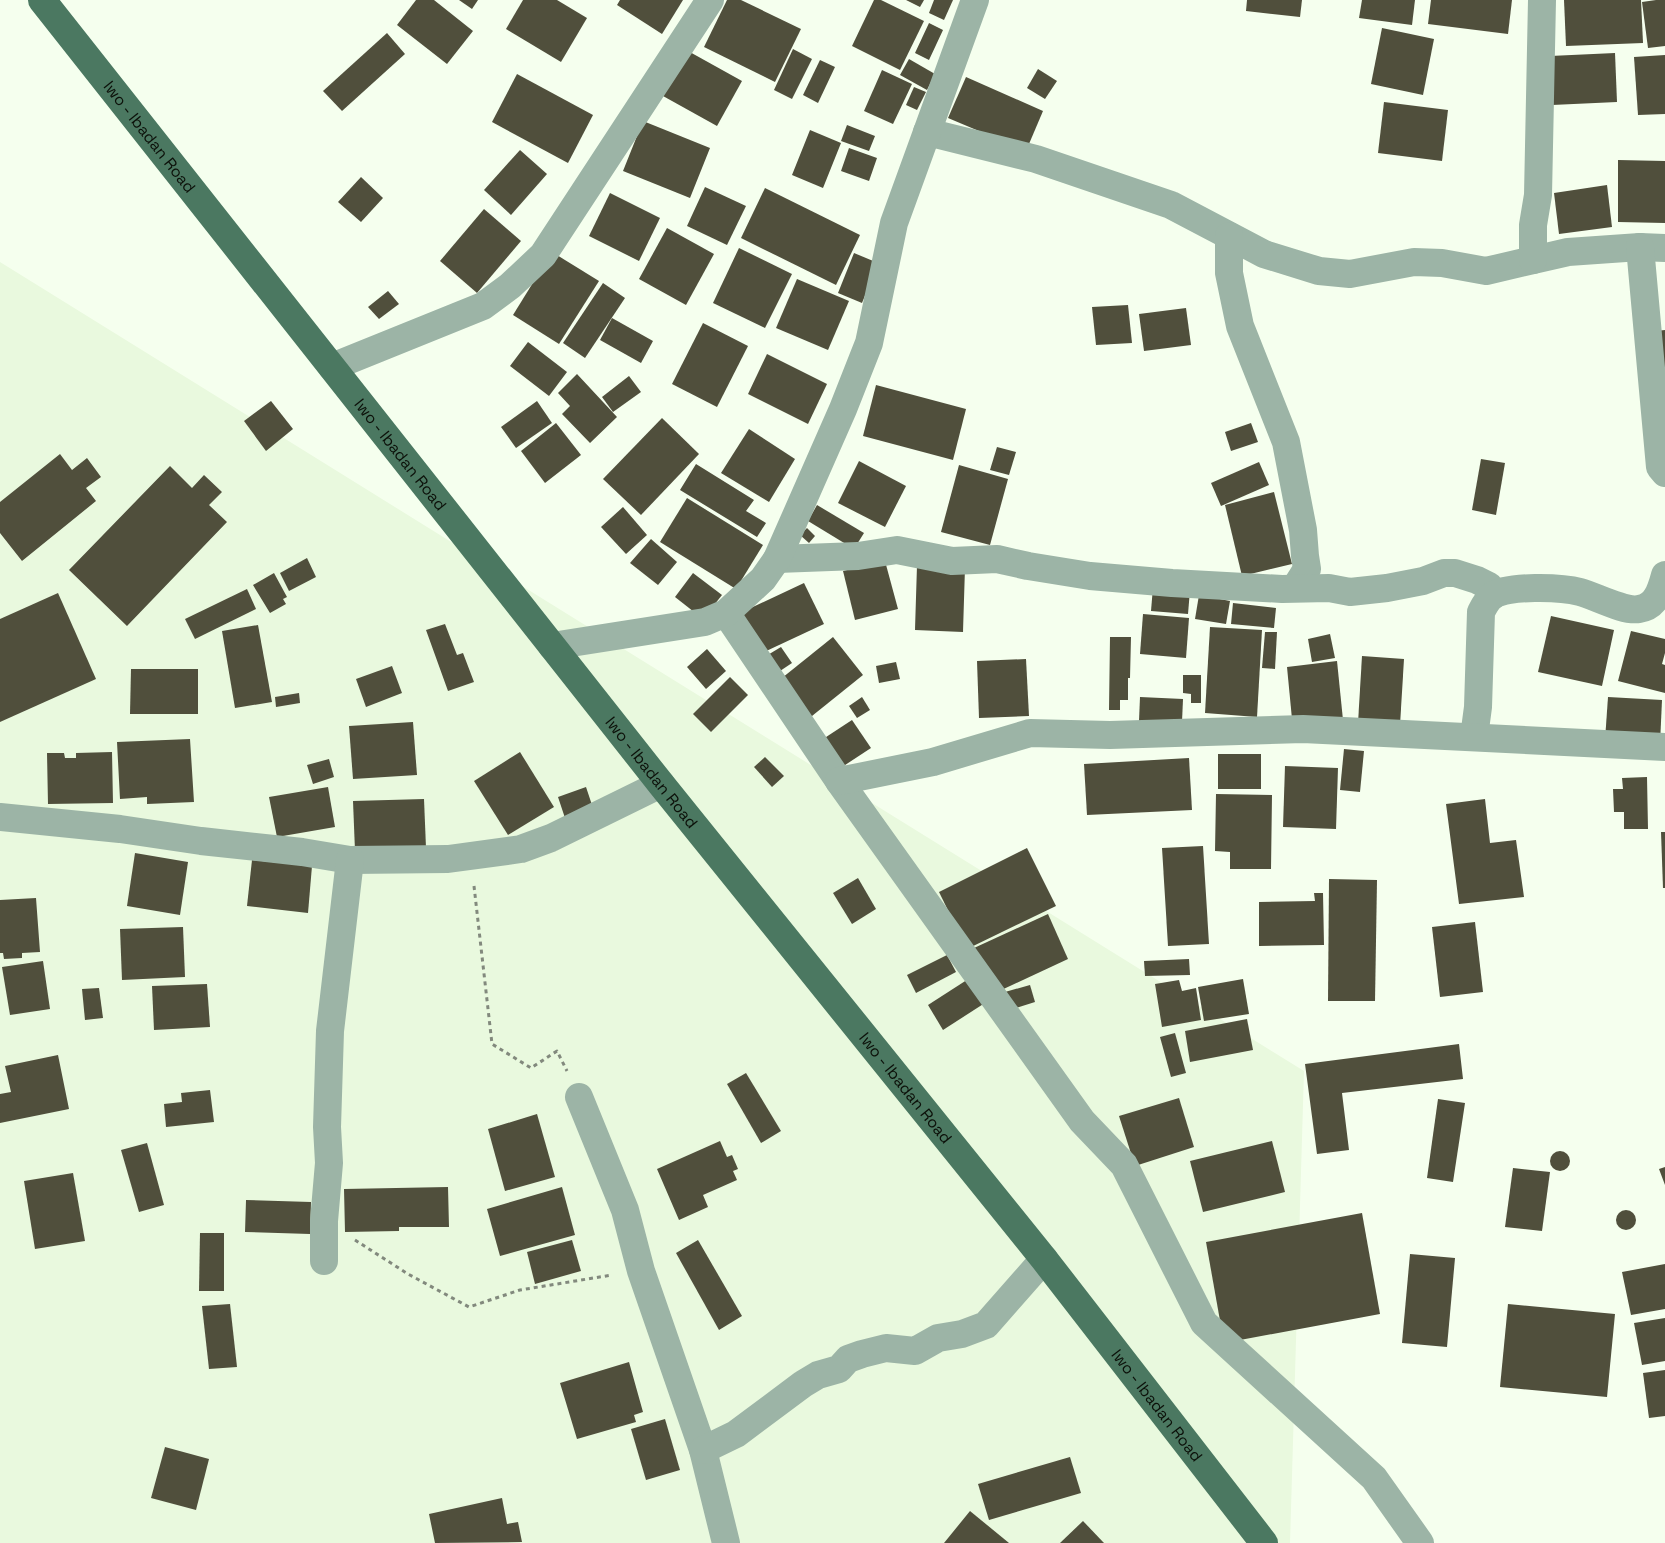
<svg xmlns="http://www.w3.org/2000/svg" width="1665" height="1543" viewBox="0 0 1665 1543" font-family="'Space Grotesk',sans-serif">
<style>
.built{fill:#e9f9de}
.building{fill:#504f3c}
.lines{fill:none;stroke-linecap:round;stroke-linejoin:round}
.path{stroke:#82897d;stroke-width:3;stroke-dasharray:4 4;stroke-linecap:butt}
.minor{stroke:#9cb4a6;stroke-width:28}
.primary{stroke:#4b7861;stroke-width:28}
.labels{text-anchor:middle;stroke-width:5;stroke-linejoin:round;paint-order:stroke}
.street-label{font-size:16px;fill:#0c1009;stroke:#fff}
</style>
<rect width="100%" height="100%" fill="#f5ffee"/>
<polygon class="built" points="0,262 1304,1071 1290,1543 0,1543"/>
<g class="building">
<polygon points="416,0 434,0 473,31 447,64 397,25"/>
<polygon points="459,0 478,0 472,9"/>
<polygon points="523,0 557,0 587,18 561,62 506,29"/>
<polygon points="620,0 683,0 662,34 617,5"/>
<polygon points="727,0 741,0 801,29 775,82 704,47"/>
<polygon points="874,0 881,0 924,21 900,70 852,46"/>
<polygon points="906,0 924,0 920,7"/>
<polygon points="934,0 953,0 944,20 929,13"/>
<polygon points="1247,0 1302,0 1300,17 1246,11"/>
<polygon points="1362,0 1415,0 1412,25 1359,18"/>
<polygon points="1431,0 1512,0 1508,34 1428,24"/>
<polygon points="1564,0 1641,0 1643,43 1566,46"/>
<polygon points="1656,0 1665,0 1665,46 1648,48 1642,2"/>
<polygon points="929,23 943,30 929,60 915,53"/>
<polygon points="1382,28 1434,39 1423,95 1371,84"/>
<polygon points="387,33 405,54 342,111 323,91"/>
<polygon points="793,49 812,59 792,99 774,90"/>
<polygon points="688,51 742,81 717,126 663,96"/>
<polygon points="1615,53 1617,102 1552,105 1550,56"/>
<polygon points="1665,55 1665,114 1638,115 1634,57"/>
<polygon points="909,59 935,74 927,90 900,75"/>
<polygon points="820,60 835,67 818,103 803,95"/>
<polygon points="1038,69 1057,81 1045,99 1027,88"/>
<polygon points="882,70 912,84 893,124 864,111"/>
<polygon points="517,74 593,115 568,163 492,122"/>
<polygon points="966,77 1043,111 1026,151 948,118"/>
<polygon points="914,87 926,92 917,110 906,105"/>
<polygon points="1384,102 1448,110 1442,161 1378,153"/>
<polygon points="643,121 710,148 690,198 623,171"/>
<polygon points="847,125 875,136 869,151 841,141"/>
<polygon points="810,130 841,143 823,188 792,175"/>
<polygon points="849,148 877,158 869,181 841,171"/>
<polygon points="520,150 547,174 511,215 484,190"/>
<polygon points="1618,160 1665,161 1665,223 1618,222"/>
<polygon points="361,177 383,198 361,222 338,202"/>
<polygon points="1607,185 1612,227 1559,234 1554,193"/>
<polygon points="705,187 746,206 727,245 687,226"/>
<polygon points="765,188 860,235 836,285 741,238"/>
<polygon points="610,193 660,218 639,261 589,236"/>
<polygon points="484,209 521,241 477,293 440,261"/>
<polygon points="667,228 714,254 686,305 639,279"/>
<polygon points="739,248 792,274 765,328 713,303"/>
<polygon points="552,252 599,281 559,344 513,315"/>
<polygon points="854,253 878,263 862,303 838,293"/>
<polygon points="797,279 849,301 828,350 776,328"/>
<polygon points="603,283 625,298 585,358 563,343"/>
<polygon points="388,291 399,304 379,319 368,307"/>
<polygon points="1128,305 1132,343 1096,345 1092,307"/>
<polygon points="1186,308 1191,345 1144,351 1139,314"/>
<polygon points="612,318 653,341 641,363 600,340"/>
<polygon points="703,323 748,346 717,407 672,384"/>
<polygon points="1665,330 1665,381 1655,331"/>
<polygon points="528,342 567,372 549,396 510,366"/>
<polygon points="767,354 827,384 808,424 748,394"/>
<polygon points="577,374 617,417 590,443 562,414 570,406 558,393"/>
<polygon points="629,376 641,392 613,412 602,397"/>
<polygon points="876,385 966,409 953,460 863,436"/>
<polygon points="271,401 293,429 266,451 244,421"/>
<polygon points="537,401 552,423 516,448 501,427"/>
<polygon points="662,418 699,454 641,515 603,479"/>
<polygon points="556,423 581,455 545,483 521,451"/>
<polygon points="1251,423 1258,442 1231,451 1225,432"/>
<polygon points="749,429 795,459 769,502 721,473"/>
<polygon points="997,447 1016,452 1009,475 990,470"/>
<polygon points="60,454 72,470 87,458 101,477 86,488 96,501 22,561 0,533 0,502"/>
<polygon points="1481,459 1505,463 1496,515 1472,510"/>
<polygon points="859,461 906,486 885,527 838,503"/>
<polygon points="1259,462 1269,485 1221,506 1211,483"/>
<polygon points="696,464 754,500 746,511 766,523 757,537 680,490"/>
<polygon points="959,465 1008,479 990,545 941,532"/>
<polygon points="170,466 192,488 204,475 222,492 209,505 227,522 127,626 69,570"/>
<polygon points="1274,492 1292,564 1242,576 1225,505"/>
<polygon points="687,498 763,545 736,589 660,542"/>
<polygon points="817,505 864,533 854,549 808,521"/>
<polygon points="623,507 647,535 626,554 601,527"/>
<polygon points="807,528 815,536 809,543 800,535"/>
<polygon points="651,539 677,562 658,585 630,563"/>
<polygon points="307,558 316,577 289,591 280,573"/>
<polygon points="885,561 898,609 855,620 843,571"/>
<polygon points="917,565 965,567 963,632 915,630"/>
<polygon points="274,573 287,597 283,599 286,604 270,613 253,585"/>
<polygon points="693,573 722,595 703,619 675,597"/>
<polygon points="804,583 824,624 760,654 740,613"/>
<polygon points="1153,587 1190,590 1188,614 1151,611"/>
<polygon points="247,589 256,609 195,639 185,619"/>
<polygon points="58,593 96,679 0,722 0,619"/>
<polygon points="1199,595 1230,601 1226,624 1195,619"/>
<polygon points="1233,603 1276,608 1274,628 1231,624"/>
<polygon points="1143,614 1189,618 1186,658 1140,654"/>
<polygon points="1551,616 1614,630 1602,686 1538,672"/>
<polygon points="445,624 457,655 463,653 474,682 448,691 426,630"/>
<polygon points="258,625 272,702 235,708 222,631"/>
<polygon points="1210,627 1262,630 1257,717 1205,713"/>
<polygon points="1631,631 1665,639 1665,653 1662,664 1665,665 1665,693 1618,681"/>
<polygon points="1265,632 1277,632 1275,669 1262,668"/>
<polygon points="1330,634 1335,658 1312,662 1308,639"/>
<polygon points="833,637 863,675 807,720 777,682"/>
<polygon points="1110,637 1131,637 1130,678 1128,678 1128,700 1120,700 1120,710 1109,710"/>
<polygon points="781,647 792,663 777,673 766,656"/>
<polygon points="707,649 726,671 706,689 687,667"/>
<polygon points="1362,656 1404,659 1400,725 1358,723"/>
<polygon points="1026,659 1029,716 979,718 977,661"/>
<polygon points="1337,661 1343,720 1292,719 1287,667"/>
<polygon points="896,662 900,679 879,683 876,666"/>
<polygon points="392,666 402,693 366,707 356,679"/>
<polygon points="131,669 198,669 198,714 130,714"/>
<polygon points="1183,675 1201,675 1201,703 1191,703 1191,694 1183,693"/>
<polygon points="730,677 748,695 711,732 693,714"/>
<polygon points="299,693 300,703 276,707 275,697"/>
<polygon points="862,697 870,710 857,718 849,706"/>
<polygon points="1140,697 1183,699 1182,722 1139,721"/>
<polygon points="1608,697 1662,700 1660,744 1605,740"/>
<polygon points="852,720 871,748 839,769 820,741"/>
<polygon points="413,722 417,775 353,779 349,726"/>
<polygon points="190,739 194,802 147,804 147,797 120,799 117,742"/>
<polygon points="1344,749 1364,751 1360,792 1340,790"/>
<polygon points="112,752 113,803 48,804 47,753 64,753 65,758 76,758 76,753"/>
<polygon points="520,752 554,807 508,835 474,781"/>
<rect x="1218" y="754" width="43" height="35"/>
<polygon points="765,757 784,776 772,787 754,767"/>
<polygon points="1189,758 1192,810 1087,815 1084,764"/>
<polygon points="329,759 334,777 313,784 307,765"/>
<polygon points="1285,766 1338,768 1336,829 1283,827"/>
<polygon points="1647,777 1648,829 1624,829 1624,812 1614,812 1613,789 1623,789 1622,778"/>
<polygon points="328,787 335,827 277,837 269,797"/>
<polygon points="586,787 594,811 566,821 558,797"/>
<polygon points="1216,794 1272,795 1271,869 1230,869 1230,852 1215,851"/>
<polygon points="424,799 426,848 355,851 353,801"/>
<polygon points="1485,799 1490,843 1516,840 1524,897 1459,904 1446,804"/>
<polygon points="1661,832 1665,832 1665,888 1663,888"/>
<polygon points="1203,846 1209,944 1168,946 1162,848"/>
<polygon points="1027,848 1056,906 967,949 939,892"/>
<polygon points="135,853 188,862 180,915 127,906"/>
<polygon points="252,860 312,866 308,913 247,906"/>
<polygon points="858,878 876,909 852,924 833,893"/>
<polygon points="1329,879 1377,880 1375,1001 1328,1001"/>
<polygon points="1314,893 1323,893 1324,945 1259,946 1259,902 1315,901"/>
<polygon points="36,898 40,952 22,953 22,958 4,959 3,953 0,953 0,900"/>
<polygon points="1048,914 1068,959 995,993 974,948"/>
<polygon points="1475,922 1483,992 1440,997 1432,927"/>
<polygon points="183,927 185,977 122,980 120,929"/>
<polygon points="947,955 956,972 916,993 907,975"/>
<polygon points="1189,959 1190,975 1145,976 1144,961"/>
<polygon points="43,961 50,1009 10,1015 2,967"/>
<polygon points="973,976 988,1001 943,1030 928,1005"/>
<polygon points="1243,979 1249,1014 1204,1021 1198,987"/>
<polygon points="1179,980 1182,991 1196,988 1201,1020 1162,1027 1155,984"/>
<polygon points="207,984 210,1027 154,1030 152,986"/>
<polygon points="1030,985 1035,1002 1010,1010 1005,992"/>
<polygon points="99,988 103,1018 85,1020 82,989"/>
<polygon points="1247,1019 1253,1050 1190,1062 1185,1031"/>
<polygon points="1175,1033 1186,1073 1171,1077 1160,1037"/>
<polygon points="1459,1044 1463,1079 1342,1093 1349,1150 1317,1154 1305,1064"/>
<polygon points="58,1055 69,1109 0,1123 0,1094 11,1092 5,1066"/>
<polygon points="746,1073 781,1131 761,1143 727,1084"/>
<polygon points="210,1090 214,1122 166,1127 164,1104 182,1102 181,1093"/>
<polygon points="1179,1098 1194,1147 1135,1166 1119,1116"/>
<polygon points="1438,1099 1465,1103 1453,1182 1427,1178"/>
<polygon points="537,1114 555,1177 505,1191 488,1129"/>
<polygon points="720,1141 727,1157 732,1155 738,1169 733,1171 737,1180 703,1195 708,1207 679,1220 657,1169"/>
<polygon points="1272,1141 1285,1192 1203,1212 1190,1161"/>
<polygon points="147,1143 164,1205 139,1212 121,1150"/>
<circle cx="1560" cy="1161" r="10"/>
<polygon points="1665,1167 1665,1185 1659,1169"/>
<polygon points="1513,1168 1550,1172 1542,1231 1505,1227"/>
<polygon points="73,1173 85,1241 35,1249 24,1181"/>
<polygon points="448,1187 449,1227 399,1227 399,1231 345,1232 344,1189"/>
<polygon points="562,1187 575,1235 500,1256 487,1209"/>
<polygon points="246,1200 311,1202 310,1234 245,1232"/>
<circle cx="1626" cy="1220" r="10"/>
<polygon points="1362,1213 1380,1314 1224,1343 1206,1242"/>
<polygon points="200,1233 224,1233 224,1291 199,1291"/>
<polygon points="572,1240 581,1271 535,1284 527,1252"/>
<polygon points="698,1240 742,1316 719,1330 676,1253"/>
<polygon points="1410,1254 1455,1258 1447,1347 1402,1343"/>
<polygon points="1665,1264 1665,1309 1631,1315 1622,1272"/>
<polygon points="230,1304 237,1367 209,1369 202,1306"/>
<polygon points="1508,1304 1615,1314 1607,1397 1500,1387"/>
<polygon points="1665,1318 1665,1361 1642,1365 1634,1323"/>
<polygon points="629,1362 643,1412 634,1415 636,1422 577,1439 560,1383"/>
<polygon points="1665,1370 1665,1416 1649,1418 1643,1373"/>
<polygon points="665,1419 680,1470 646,1480 631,1429"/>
<polygon points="165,1447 209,1459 196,1510 151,1498"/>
<polygon points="1070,1457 1081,1493 989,1520 978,1484"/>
<polygon points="502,1498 507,1524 518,1522 522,1542 435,1543 429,1514"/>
<polygon points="970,1511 1009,1543 944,1543"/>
<polygon points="1083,1521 1104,1543 1060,1543"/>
</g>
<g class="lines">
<g class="path">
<polyline points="474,886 492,1044 531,1068 557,1051 567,1071"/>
<polyline points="355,1240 408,1274 469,1307 520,1290 612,1275"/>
</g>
<g class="minor">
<polyline points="927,132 1036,159 1171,205 1264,254 1319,271 1350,274 1414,262 1442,263 1486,271 1568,252 1640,247 1665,248"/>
<polyline points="1229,236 1229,273 1240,326 1286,442 1303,530 1305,556 1307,569 1295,588"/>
<polyline points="1640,247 1660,467 1665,473"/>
<polyline points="1533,260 1533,225 1538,195 1542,0"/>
<polyline points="332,367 483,306 510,286 543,255 710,0"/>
<polyline points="777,559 858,556 897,550 952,561 997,559 1028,566 1090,576 1172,583 1282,589 1329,588 1350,592 1387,588 1423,581 1444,573 1455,573 1477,580 1489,586 1494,595"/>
<polyline points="726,613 839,781 1082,1121 1124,1165 1204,1323 1374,1478 1420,1543"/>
<polyline points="552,646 705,622 726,613 763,579 777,559 843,409 869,343 894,223 975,0"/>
<path d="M1474,737L1478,707L1481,612C1484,606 1487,600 1492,596C1507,585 1562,587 1580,592C1595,596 1624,612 1639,609C1656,607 1661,590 1665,575"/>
<polyline points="839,781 933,762 1030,733 1110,735 1303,729 1665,747"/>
<polyline points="0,817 120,829 201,841 302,852 350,860 448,859 521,849 551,838 661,784"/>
<polyline points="579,1097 625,1210 641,1271 703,1450 726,1543"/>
<polyline points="324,1261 324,1221 329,1163 327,1127 330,1031 350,860"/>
<polyline points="703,1450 736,1434 803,1384 818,1375 839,1369 848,1359 862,1354 886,1348 915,1351 938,1338 962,1334 986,1325 1044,1259"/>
</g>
<path class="primary" id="s1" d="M42,0L661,784L1044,1259L1264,1543"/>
</g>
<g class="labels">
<g class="street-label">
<text dy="6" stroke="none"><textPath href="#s1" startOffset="174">Iwo - Ibadan Road</textPath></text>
<text dy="6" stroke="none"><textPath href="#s1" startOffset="579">Iwo - Ibadan Road</textPath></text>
<text dy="6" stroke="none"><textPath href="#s1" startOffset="984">Iwo - Ibadan Road</textPath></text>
<text dy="6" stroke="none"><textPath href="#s1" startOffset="1389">Iwo - Ibadan Road</textPath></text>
<text dy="6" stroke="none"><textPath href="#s1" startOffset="1794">Iwo - Ibadan Road</textPath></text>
</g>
</g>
</svg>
